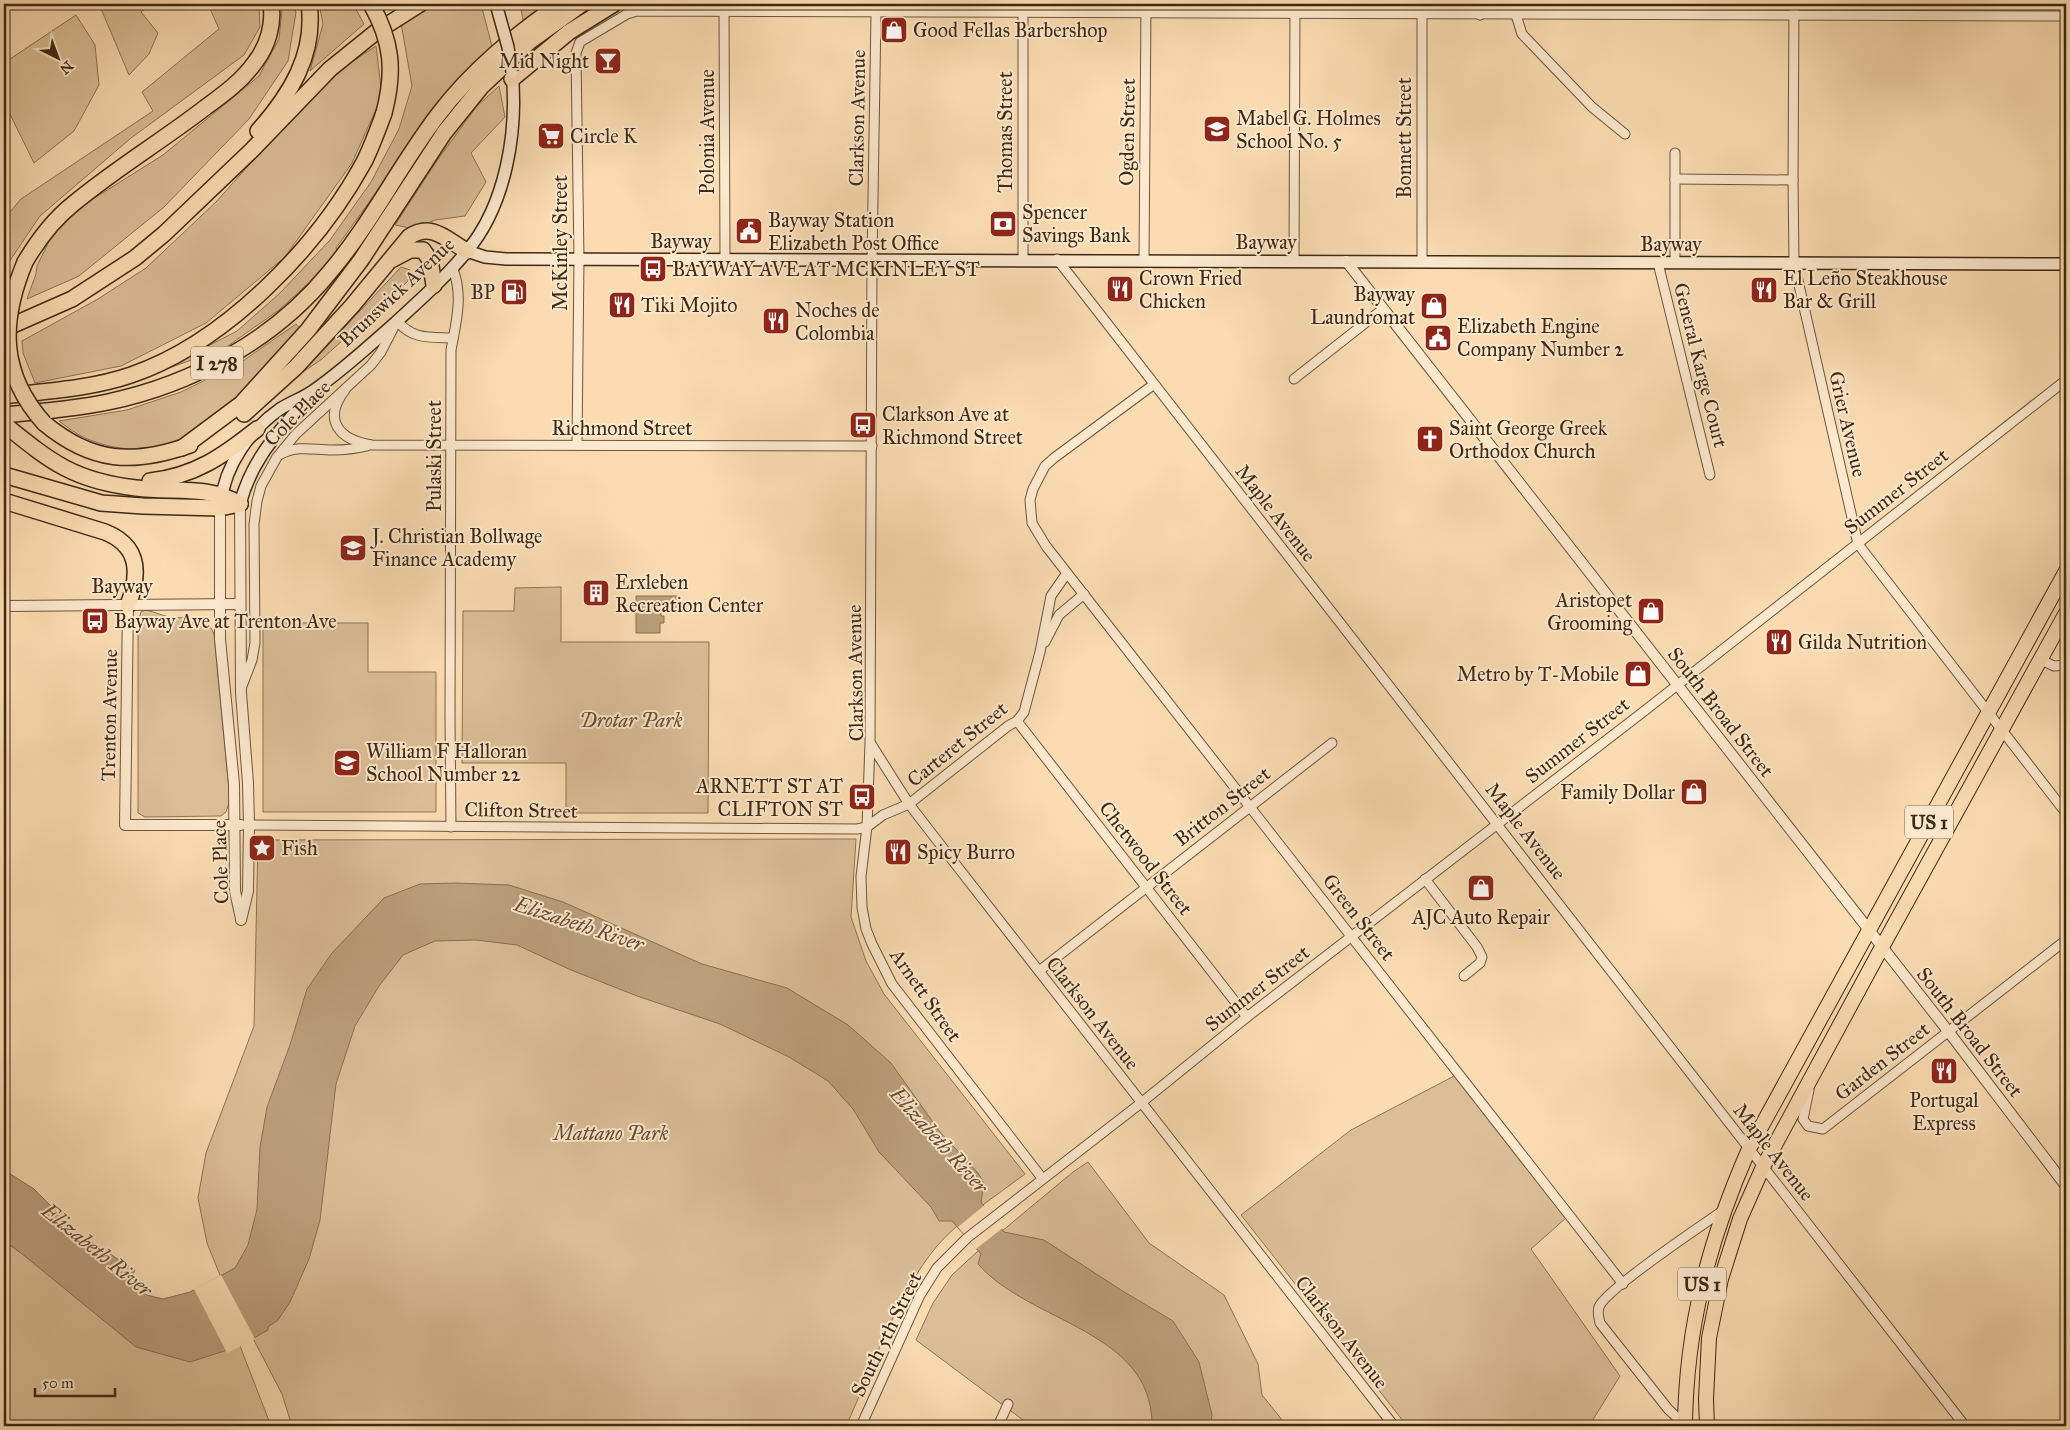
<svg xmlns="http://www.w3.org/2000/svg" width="2070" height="1430" viewBox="0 0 2070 1430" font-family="'IM FELL Great Primer',serif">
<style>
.green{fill:#dbbe97;stroke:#8c7456}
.water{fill:#bb9f7c;stroke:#897052}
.pier{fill:#fbdcb2}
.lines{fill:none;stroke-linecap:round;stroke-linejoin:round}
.minor-casing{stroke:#6d563c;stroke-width:11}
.tertiary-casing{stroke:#6d563c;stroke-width:12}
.secondary-casing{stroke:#3e2914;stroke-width:14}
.trunk-casing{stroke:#3e2914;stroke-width:16}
.motorway-casing{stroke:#3e2914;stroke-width:18}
.minor{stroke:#fce8cd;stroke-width:9}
.tertiary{stroke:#fce8cd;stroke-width:10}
.secondary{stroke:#fce8cd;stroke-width:11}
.trunk{stroke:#fbdcb2;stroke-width:14}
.motorway{stroke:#fbdcb2;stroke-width:15}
.secondary-bridge-casing{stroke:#3e2914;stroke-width:14;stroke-linecap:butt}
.motorway-bridge-casing{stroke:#3e2914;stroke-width:18;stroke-linecap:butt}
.secondary-bridge{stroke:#fce8cd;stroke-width:11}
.motorway-bridge{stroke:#fbdcb2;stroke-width:15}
.labels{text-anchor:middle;stroke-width:4;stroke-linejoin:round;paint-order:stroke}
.shield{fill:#fce8cd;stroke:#77624c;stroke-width:1}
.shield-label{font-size:19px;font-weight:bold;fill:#3e2914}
.poi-label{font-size:20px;fill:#3e2914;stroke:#fce8cd;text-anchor:start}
.street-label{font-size:20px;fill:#3e2914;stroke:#fce8cd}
.park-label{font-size:20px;font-style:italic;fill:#654e35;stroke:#fce8cd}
.water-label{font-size:21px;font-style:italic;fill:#644c33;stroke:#fce8cd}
</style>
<rect width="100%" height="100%" fill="#fbdcb2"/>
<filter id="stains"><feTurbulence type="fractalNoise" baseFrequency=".004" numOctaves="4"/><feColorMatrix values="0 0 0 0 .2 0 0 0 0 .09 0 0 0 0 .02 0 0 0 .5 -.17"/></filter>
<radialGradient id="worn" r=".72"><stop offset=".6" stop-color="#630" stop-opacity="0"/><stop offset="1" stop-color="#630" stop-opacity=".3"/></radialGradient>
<g class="green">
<polygon points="99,4 151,4 141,12 158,33 149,54 129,75"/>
<polygon points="208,4 259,4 260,27 244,55 131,138 40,216 9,262 4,273 4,219 21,199 153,111 142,92 219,29"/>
<polygon points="280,4 293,4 296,12 288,61 249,119 164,207 79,276 27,299 36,274 37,266 51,237 77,209 163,155 259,76 279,39 282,10"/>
<polygon points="319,4 353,4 364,24 310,71 323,24"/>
<polygon points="439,4 481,4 493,50 419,133 336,248 338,251 322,271 279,310 225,348 158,372 237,331 279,294 330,240 371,182 399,129 412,86 401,23"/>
<polygon points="520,4 549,4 523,20"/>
<polygon points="76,15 95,45 99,85 74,131 34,163 4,102 4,63"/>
<polygon points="376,46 382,96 352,163 285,257 206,323 121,366 35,383 23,353 22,341 98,299 146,268 216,202 281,129 339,70"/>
<polygon points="499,86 505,117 471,153 486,182 465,216 435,220 415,229 395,225 436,162 476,107"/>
<polygon points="401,267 410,270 408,281 322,359 303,372"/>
<path d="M296,324L301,330C242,393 183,480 85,438C76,434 67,427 59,421L127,410L181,392L240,363Z"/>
<polygon points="561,587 561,642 709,642 708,813 566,813 566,763 462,763 463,611 514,611 515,588"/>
<path d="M145,610C153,611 160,615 169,617C189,620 204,611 214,634L230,800L226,812L221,816L145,817L138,813V621L141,612Z"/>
<polygon points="263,623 368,623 368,672 436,672 436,812 263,812"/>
<path d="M856,839L851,917L866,961L884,994L1025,1174C997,1195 959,1220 937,1246C896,1295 873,1368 846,1426H292L282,1394L220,1275L207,1243L198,1198L206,1153L254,1026L258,840Z"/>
<polygon points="1456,1075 1567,1217 1531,1249 1620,1376 1589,1426 1407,1426 1241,1215 1351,1130"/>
<polygon points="1088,1162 1149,1243 1224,1295 1258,1364 1262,1395 1287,1426 1031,1426 916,1340 933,1303 952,1275 978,1251 1073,1172"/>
<polygon points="4,1241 21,1253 240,1346 271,1426 4,1426"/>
</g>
<g class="water">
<polygon points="636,596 679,596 679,611 661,611 661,616 664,616 664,623 660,623 660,633 636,633"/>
<path d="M455,883L509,885L563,902L702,964L787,988L848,1025L891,1063L940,1132L978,1173L984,1183L981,1202L1004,1232L1044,1240L1121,1290L1173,1321L1199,1362L1212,1415L1211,1426H1152C1153,1330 1029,1323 978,1264L981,1254L952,1221H939L931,1207L879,1152L853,1109L828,1081L789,1057L720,1024L637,996L571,970L517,945L476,940L435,941L403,955L379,986L355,1026L336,1084L320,1220L309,1259L290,1302L278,1320L268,1327V1330L240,1346L190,1362L136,1347L21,1253L4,1241V1170L34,1189L79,1234L135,1270L131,1278L132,1284L147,1295L163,1299L190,1292L235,1268L248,1245L257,1209L260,1147L267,1107L290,1045L307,989L332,953L384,898L420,884Z"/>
</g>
<g class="pier">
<polygon points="986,1204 1004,1227 976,1249 958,1227"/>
<polygon points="221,1275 255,1339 227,1353 194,1289"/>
</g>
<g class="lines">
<g class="minor-casing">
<g id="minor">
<polyline points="724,4 725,260"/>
<polyline points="1023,4 1023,260"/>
<polyline points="1478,4 1480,15"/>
<polyline points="1794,4 1793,180 1794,263 1858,544 2066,813"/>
<polyline points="876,13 872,260 870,743 867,827 861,876 862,907 866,929 872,944 892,984 1042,1178"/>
<polyline points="1516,15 1522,34 1592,107 1625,134"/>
<polyline points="1675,179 1793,180"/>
<polyline points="1057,259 1965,1426"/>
<polyline points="1144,260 1146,4"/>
<polyline points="1294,261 1295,4"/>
<polyline points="1422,262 1422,15"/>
<polyline points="1658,263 1710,475"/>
<polyline points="1675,263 1675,153"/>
<polyline points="1294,379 1383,309"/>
<polyline points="1153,385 1054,458 1045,466 1033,489 1030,500 1032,523 1046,546 1067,573 1623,1284"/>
<path d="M345,390C322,420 339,440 372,445L872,446"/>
<polyline points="577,445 579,259 576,53 580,42 627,14 637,11 2066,16"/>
<path d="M281,454C298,445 314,450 332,450C343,450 355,449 367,446"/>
<polyline points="1045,642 1059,615 1084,594"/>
<polyline points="2041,660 2054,666 2066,665"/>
<path d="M242,686L252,660L255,643L254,524L257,501L261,486L277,457L296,434L371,365L381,352L397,321C413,340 430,337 453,338"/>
<polyline points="1017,721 1247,1017"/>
<polyline points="871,744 909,804 946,852 1394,1426"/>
<polyline points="249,825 857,829 867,827 883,815 909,804 1008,726 1017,721 1024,712 1040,652 1051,596 1067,573"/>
<path d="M451,827L450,717L451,350C456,323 464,294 452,267"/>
<polyline points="1425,879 1477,947 1482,957 1480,963 1464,976"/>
<polyline points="1039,971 1332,743"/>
<polyline points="1809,1090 1803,1119 1808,1126 1823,1129 2066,940"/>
<path d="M1685,1425L1668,1409L1600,1323C1599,1318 1597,1313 1599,1307C1604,1291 1705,1223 1724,1210"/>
<polyline points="861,1426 920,1295 937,1268 967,1238 1141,1103 1247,1017 1643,712 2066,380"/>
<polyline points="998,1426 1008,1404"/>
</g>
</g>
<g class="tertiary-casing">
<g id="tertiary">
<polyline points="1346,261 1948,1031 2066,1186"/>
<polyline points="240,504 241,693 248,783 249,825 248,891 241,920"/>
<polyline points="220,508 220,639 234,784 235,891 241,919"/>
<polyline points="128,605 125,825 241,825"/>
<polyline points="4,606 240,604"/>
</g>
</g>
<g class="secondary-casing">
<g id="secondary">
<polyline points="467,251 485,257 506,259 2066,264"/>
<path d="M221,502C225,465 250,430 280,409C291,402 303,398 313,391C342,371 369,346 395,323C420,300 446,277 467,251C506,205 518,131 512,72"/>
<path d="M240,504C252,458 279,432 308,397"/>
</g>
</g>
<g class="trunk-casing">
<g id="trunk">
<path d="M1685,1426C1686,1327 1709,1240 1749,1149L2066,571"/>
<polyline points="1707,1426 1706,1399 1709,1338 1721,1279 1740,1219 1763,1167 1882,947 2066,613"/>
</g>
</g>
<g class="motorway-casing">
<g id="motorway">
<polyline points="512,79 569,32 614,4"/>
<path d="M258,131C290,95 316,54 309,4"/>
<polyline points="393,259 410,250 423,250 430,260 434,285"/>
<path d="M25,262C38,240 53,220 73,204C115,169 162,141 206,107C224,94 243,80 256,61C268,45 274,24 271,4"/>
<polyline points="4,329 72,299 135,258 164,234 251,151 330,69 376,32 420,4"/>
<path d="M4,396C46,391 90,389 131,375C225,343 317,248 364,162C372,146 378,129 384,113"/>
<path d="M244,414L296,367L352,306L409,237C432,221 448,241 467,251"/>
<path d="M4,415C39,412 74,409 108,402C193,384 274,340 329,273C371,224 399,166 438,115C472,70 514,36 560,4"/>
<path d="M44,423C92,463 133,465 190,445"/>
<path d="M4,424C51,462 74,481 136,488C173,493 205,484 240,504"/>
<polyline points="182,448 241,404 308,330 361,260 444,133 481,87 529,42 582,4"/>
<polyline points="4,475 101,503 143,506 220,508 240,504"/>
<path d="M150,481C195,476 223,456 257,429"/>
<path d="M4,501L105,532C140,546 140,574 128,605"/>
</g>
</g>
<use href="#minor" class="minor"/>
<use href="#tertiary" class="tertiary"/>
<use href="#secondary" class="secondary"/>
<use href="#trunk" class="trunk"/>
<use href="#motorway" class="motorway"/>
<g class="secondary-bridge-casing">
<polyline id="secondary-bridge" points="496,4 508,47 512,72"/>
</g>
<g class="motorway-bridge-casing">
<g id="motorway-bridge">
<path d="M371,4C392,41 395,71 384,113"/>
<path d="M25,262C0,322 0,374 44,423"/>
</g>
</g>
<use href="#secondary-bridge" class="secondary-bridge"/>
<use href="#motorway-bridge" class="motorway-bridge"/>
</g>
<defs>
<g id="shop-square" transform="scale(1.4375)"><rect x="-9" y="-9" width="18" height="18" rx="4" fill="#8f2418" stroke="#fce8cd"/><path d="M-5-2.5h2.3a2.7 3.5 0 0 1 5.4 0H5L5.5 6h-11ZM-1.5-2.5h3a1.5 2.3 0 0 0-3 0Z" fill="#fff"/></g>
<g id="bar-square" transform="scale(1.4375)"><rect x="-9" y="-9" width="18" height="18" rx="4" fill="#8f2418" stroke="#fce8cd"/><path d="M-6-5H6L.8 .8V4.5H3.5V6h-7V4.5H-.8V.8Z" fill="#fff"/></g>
<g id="school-square" transform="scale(1.4375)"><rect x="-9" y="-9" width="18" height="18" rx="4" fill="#8f2418" stroke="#fce8cd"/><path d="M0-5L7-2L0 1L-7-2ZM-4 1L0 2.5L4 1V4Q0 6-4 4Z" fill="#fff"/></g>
<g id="supermarket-square" transform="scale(1.4375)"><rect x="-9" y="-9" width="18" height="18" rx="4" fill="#8f2418" stroke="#fce8cd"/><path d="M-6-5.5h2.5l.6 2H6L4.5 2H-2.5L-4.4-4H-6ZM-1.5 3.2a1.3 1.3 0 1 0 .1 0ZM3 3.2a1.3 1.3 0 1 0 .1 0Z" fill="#fff"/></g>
<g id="bank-square" transform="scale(1.4375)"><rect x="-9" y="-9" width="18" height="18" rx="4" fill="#8f2418" stroke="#fce8cd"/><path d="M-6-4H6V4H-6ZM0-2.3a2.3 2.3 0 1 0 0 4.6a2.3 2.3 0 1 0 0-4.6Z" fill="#fff"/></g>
<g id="civic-square" transform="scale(1.4375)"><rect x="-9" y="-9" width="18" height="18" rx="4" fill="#8f2418" stroke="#fce8cd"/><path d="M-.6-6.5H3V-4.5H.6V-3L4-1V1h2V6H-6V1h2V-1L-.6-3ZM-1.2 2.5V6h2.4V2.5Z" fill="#fff"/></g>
<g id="bus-square" transform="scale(1.4375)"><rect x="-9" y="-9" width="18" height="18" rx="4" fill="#8f2418" stroke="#fce8cd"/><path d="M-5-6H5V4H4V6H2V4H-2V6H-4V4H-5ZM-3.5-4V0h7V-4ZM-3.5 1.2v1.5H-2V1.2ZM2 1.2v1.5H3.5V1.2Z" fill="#fff"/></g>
<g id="restaurant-square" transform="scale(1.4375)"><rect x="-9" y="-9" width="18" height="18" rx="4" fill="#8f2418" stroke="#fce8cd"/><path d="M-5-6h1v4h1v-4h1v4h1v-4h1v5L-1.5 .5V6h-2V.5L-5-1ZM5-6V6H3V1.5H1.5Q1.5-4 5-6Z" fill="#fff"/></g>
<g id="fuel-square" transform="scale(1.4375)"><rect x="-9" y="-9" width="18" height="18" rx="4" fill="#8f2418" stroke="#fce8cd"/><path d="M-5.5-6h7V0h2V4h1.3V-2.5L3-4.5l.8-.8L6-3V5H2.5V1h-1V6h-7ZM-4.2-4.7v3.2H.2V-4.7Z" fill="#fff"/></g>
<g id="church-square" transform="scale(1.4375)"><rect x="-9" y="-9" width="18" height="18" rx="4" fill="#8f2418" stroke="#fce8cd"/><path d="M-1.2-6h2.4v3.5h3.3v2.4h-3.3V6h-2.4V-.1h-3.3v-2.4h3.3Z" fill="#fff"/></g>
<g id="building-square" transform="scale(1.4375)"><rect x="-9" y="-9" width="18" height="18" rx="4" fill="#8f2418" stroke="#fce8cd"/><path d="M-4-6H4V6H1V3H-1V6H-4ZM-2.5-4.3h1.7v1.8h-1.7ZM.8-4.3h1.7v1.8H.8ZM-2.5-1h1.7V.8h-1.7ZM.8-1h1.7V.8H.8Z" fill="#fff"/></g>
<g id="sight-square" transform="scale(1.4375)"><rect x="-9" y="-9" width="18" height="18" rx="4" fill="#8f2418" stroke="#fce8cd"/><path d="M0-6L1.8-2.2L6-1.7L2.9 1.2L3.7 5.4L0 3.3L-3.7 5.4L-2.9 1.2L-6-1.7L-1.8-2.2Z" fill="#fff"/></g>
</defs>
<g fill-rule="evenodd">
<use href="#shop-square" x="894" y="30"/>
<use href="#bar-square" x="608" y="61"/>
<use href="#school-square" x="1217" y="129"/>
<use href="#supermarket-square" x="551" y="136"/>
<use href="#bank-square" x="1003" y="224"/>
<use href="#civic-square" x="749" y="231"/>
<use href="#bus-square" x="653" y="269"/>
<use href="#restaurant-square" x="1120" y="289"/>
<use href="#restaurant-square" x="1764" y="290"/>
<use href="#fuel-square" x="514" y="292"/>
<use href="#restaurant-square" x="622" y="305"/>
<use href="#shop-square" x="1434" y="306"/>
<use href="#restaurant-square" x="776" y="321"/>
<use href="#civic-square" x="1438" y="338"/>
<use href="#bus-square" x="863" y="425"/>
<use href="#church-square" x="1430" y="439"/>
<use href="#school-square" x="353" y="548"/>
<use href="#building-square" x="596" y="593"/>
<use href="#shop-square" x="1651" y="611"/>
<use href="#bus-square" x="95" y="621"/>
<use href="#restaurant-square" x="1779" y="642"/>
<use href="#shop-square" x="1638" y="674"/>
<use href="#school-square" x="347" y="763"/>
<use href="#shop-square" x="1694" y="792"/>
<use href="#bus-square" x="862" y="797"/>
<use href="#sight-square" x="262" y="848"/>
<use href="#restaurant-square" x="898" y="852"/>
<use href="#shop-square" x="1481" y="888"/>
<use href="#restaurant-square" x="1944" y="1071"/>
</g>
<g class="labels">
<g class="shield">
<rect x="191" y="346.5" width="52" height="33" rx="4"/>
<rect x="1905" y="805.5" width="48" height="33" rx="4"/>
<rect x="1678" y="1267.5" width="48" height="33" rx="4"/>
</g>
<g class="shield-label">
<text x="217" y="370">I 278</text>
<text x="1929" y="829">US 1</text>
<text x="1702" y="1291">US 1</text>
</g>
<g class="poi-label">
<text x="913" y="37">Good Fellas Barbershop</text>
<text x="589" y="68" text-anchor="end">Mid Night</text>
<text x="1236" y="125">Mabel G. Holmes<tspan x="1236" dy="23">School No. 5</tspan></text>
<text x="570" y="143">Circle K</text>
<text x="1022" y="219">Spencer<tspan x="1022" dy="23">Savings Bank</tspan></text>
<text x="768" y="227">Bayway Station<tspan x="768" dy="23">Elizabeth Post Office</tspan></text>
<text x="672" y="276">BAYWAY AVE AT MCKINLEY ST</text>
<text x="1139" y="285">Crown Fried<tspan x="1139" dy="23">Chicken</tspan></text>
<text x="1783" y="285">El Leño Steakhouse<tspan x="1783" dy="23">Bar &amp; Grill</tspan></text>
<text x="495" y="299" text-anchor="end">BP</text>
<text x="1415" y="301" text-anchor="end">Bayway<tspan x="1415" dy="23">Laundromat</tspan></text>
<text x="641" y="312">Tiki Mojito</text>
<text x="795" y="317">Noches de<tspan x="795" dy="23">Colombia</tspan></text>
<text x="1457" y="333">Elizabeth Engine<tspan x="1457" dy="23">Company Number 2</tspan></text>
<text x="882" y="421">Clarkson Ave at<tspan x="882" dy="23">Richmond Street</tspan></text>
<text x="1449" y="435">Saint George Greek<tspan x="1449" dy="23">Orthodox Church</tspan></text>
<text x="372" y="543">J. Christian Bollwage<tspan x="372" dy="23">Finance Academy</tspan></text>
<text x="615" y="589">Erxleben<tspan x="615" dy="23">Recreation Center</tspan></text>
<text x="1632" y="607" text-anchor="end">Aristopet<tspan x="1632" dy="23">Grooming</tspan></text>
<text x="114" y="628">Bayway Ave at Trenton Ave</text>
<text x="1798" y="649">Gilda Nutrition</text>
<text x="1619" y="681" text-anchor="end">Metro by T-Mobile</text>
<text x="366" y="758">William F Halloran<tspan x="366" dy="23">School Number 22</tspan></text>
<text x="843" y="793" text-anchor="end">ARNETT ST AT<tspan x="843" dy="23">CLIFTON ST</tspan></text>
<text x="1675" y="799" text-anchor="end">Family Dollar</text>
<text x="281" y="855">Fish</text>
<text x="917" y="859">Spicy Burro</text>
<text x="1481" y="924" text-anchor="middle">AJC Auto Repair</text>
<text x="1944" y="1107" text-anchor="middle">Portugal<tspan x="1944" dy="23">Express</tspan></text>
</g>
<g class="street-label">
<text transform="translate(857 118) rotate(-89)" y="7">Clarkson Avenue</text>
<text transform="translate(707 132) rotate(-90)" y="7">Polonia Avenue</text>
<text transform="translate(1005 132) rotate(-90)" y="7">Thomas Street</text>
<text transform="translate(1127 132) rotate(-89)" y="7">Ogden Street</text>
<text transform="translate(1404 138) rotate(-90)" y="7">Bonnett Street</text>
<text x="681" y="248">Bayway</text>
<text x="1266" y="249">Bayway</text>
<text transform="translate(560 243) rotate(-90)" y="7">McKinley Street</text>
<text x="1671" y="251">Bayway</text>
<text transform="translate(396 292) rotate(-43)" y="7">Brunswick Avenue</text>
<text transform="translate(1701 365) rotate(76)" y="7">General Karge Court</text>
<text transform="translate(297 413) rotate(-45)" y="7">Cole Place</text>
<text transform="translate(1848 424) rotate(77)" y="7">Grier Avenue</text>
<text x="622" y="435">Richmond Street</text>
<text transform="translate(434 456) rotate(-90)" y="7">Pulaski Street</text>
<text transform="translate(1896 491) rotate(-38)" y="7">Summer Street</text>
<text transform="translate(1276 513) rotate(52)" y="7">Maple Avenue</text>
<text x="122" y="593">Bayway</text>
<text transform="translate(855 673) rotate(-91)" y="7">Clarkson Avenue</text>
<text transform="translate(1721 712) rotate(52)" y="7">South Broad Street</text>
<text transform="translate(109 715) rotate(-89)" y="7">Trenton Avenue</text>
<text transform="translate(1577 740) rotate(-38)" y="7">Summer Street</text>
<text transform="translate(957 744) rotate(-39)" y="7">Carteret Street</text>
<text transform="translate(1222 806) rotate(-38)" y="7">Britton Street</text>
<text transform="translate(521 810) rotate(1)" y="7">Clifton Street</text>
<text transform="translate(1526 831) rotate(52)" y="7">Maple Avenue</text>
<text transform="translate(1146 858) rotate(52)" y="7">Chetwood Street</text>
<text transform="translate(220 862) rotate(-92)" y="7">Cole Place</text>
<text transform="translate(1359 917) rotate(52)" y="7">Green Street</text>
<text transform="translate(1257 988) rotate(-38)" y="7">Summer Street</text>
<text transform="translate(926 995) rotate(55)" y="7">Arnett Street</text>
<text transform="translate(1093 1013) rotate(52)" y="7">Clarkson Avenue</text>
<text transform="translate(1970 1032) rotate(52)" y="7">South Broad Street</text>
<text transform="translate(1882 1061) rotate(-38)" y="7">Garden Street</text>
<text transform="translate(1774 1152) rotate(52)" y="7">Maple Avenue</text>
<text transform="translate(1342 1332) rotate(52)" y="7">Clarkson Avenue</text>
<text transform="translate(886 1334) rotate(-64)" y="7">South 5th Street</text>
</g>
<g class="park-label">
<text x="631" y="727">Drotar Park</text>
<text x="611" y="1140">Mattano Park</text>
</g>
<g class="water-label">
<text transform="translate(579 924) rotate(18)" y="7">Elizabeth River</text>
<text transform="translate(939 1140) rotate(48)" y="7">Elizabeth River</text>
<text transform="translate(97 1250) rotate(39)" y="7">Elizabeth River</text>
</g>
</g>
<rect width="2070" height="1430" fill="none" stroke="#fbdcb2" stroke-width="20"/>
<rect x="5" y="5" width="2060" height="1420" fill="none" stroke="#3e2914" stroke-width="2.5"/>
<rect x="10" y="10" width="2050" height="1410" fill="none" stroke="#3e2914"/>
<g transform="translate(58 58) rotate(138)" stroke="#fce8cd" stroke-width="4" paint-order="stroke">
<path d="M0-4L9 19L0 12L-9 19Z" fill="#3e2914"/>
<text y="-8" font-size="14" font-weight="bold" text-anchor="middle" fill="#3e2914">N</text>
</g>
<path d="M35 1388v8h80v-8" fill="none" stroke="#3e2914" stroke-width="2.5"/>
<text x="42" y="1388" font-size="15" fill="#3e2914" stroke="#fce8cd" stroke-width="4" paint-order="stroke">50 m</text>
<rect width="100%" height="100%" filter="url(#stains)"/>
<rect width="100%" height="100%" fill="url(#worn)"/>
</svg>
